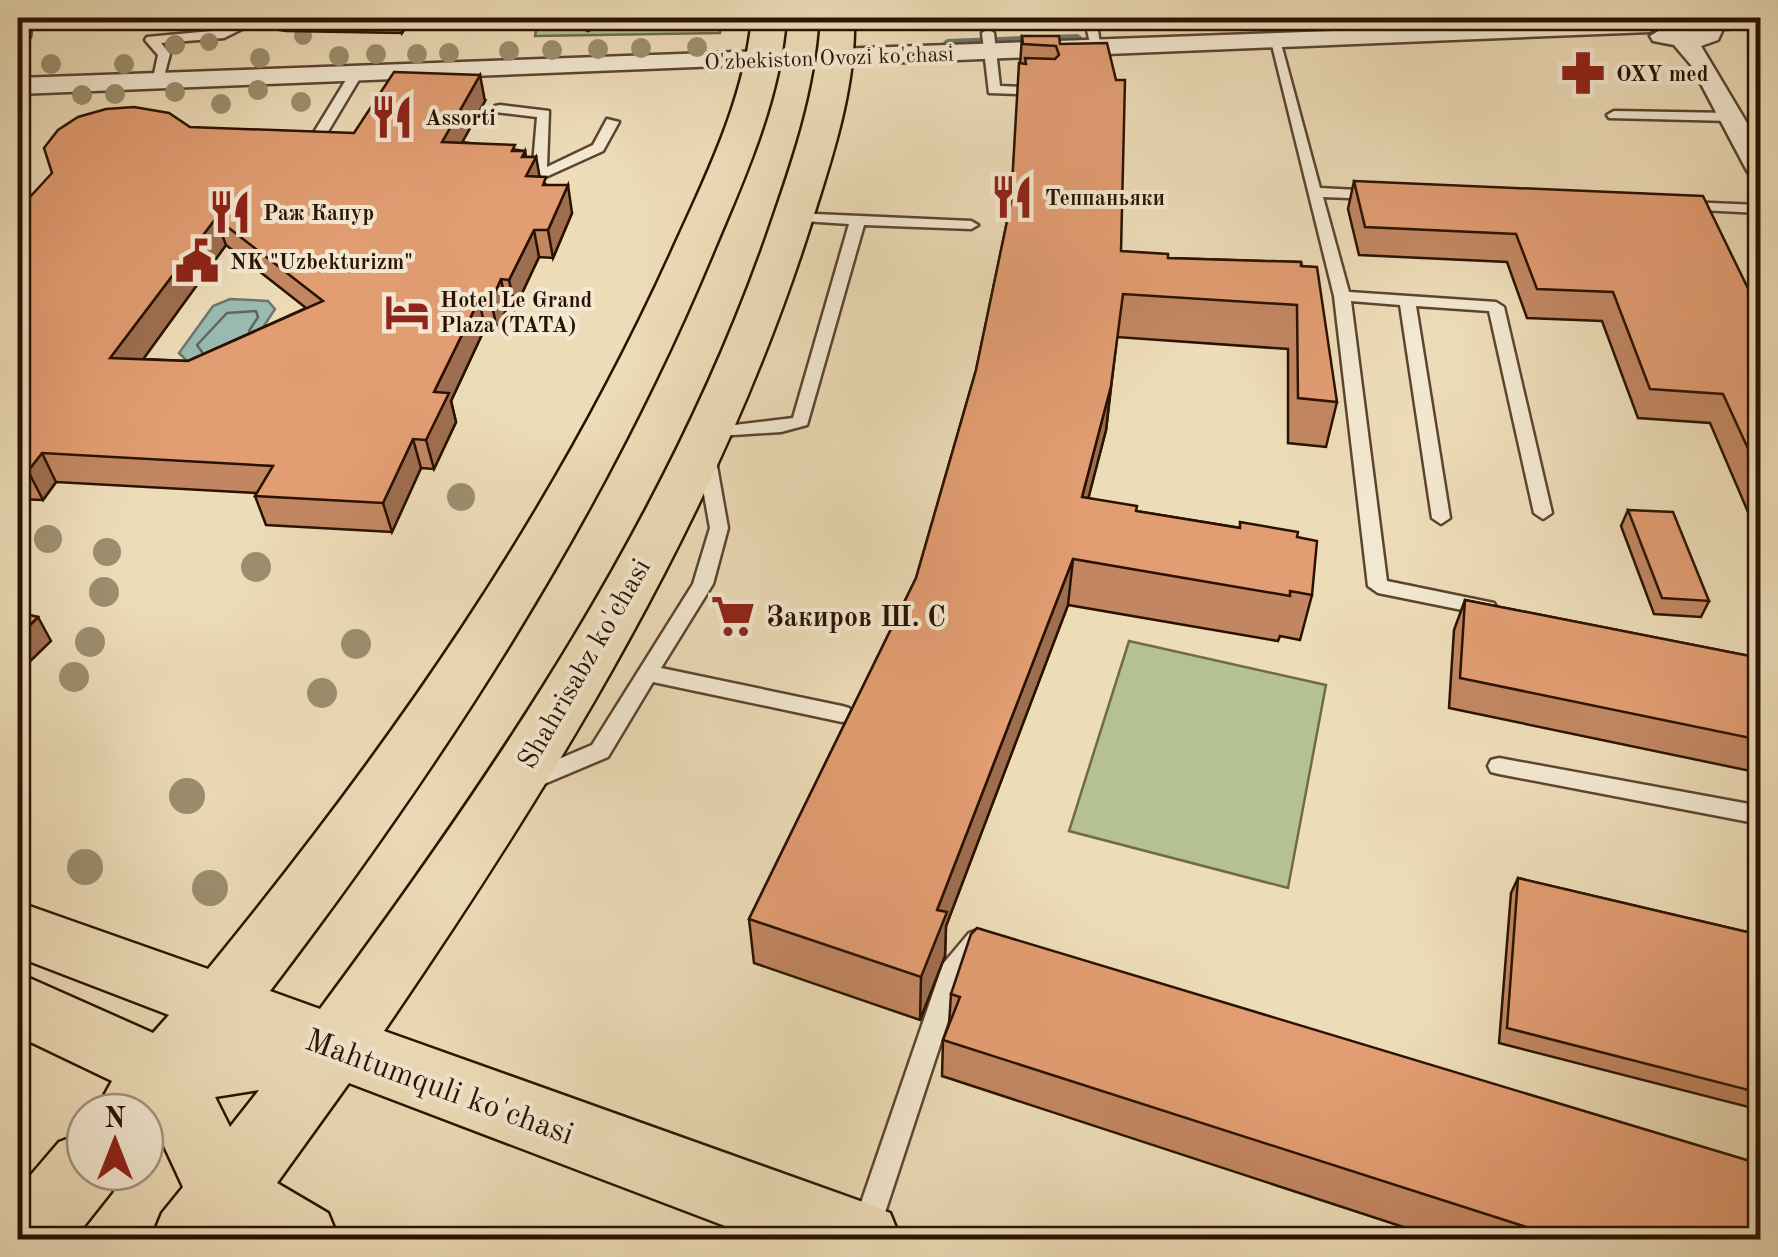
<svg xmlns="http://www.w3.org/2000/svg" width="1778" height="1257" viewBox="0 0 1778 1257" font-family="'Old Standard TT',serif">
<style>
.green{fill:#b5c191;stroke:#706a4a;stroke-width:2.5}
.water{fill:#99bbb2;stroke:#6d776c;stroke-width:2.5}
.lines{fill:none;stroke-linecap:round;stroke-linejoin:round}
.shore{stroke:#62665a;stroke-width:2.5}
.stream{fill:#6d776c;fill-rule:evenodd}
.lane-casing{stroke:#5b4430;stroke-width:5}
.street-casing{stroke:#5b4430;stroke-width:5}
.primary-casing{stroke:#2a1202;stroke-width:5}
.lane{fill:#f3e8d1;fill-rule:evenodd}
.street{fill:#f3e8d1;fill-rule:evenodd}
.primary{fill:#eddcb8;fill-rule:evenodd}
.tree{fill:#9d8e6f}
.wall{fill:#c28762;stroke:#2a1202;stroke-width:2.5;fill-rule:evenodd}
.shaded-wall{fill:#9e6e50;stroke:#2a1202;stroke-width:2.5}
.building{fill:#e29d72;stroke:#2a1202;stroke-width:2.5;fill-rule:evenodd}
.labels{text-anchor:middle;stroke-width:8;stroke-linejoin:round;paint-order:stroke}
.far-street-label{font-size:22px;fill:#2a1202;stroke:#f3e8d1}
.far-poi-label{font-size:22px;font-weight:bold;fill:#2a1202;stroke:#f3e8d1;text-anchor:start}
.poi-label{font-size:28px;font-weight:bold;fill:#2a1202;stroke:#f3e8d1;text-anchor:start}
.street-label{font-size:28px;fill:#2a1202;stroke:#f3e8d1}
.near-street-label{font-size:32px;fill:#2a1202;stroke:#f3e8d1}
</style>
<rect width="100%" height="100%" fill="#eddcb8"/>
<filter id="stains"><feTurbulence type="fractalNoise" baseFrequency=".002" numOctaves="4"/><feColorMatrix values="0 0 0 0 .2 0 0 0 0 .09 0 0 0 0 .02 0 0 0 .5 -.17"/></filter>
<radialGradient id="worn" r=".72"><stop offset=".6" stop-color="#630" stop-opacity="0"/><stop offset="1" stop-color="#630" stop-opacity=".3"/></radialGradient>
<g class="green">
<polygon points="538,18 721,18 720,33 535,36"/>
<polygon points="1129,641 1326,685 1288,888 1069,831"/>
</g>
<polygon class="water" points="230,299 268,301 275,309 245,355 188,362 179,353 213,306"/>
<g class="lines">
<polyline class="shore" points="202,352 197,345 227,313 256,311 258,317 249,331"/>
<g class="stream">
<polygon points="1116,18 1124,18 1124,26 1118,26"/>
<polygon points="1078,34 1082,37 1081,39 947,45 943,42 947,39"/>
</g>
<g class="lane-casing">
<g id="lane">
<polygon points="231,18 243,18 242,29 224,38 161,43 170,54 163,80 152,83 158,55 145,40 147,37 222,30 230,27"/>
<polygon points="1084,18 1096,18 1101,50 1091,47"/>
<polygon points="988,29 994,33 1000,86 1043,88 1048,89 1048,95 989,93 982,33"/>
<polygon points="1270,37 1280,40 1320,188 1376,191 1383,195 1376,199 1323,197 1349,292 1496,302 1504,307 1552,513 1543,519 1534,513 1489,311 1416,306 1450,518 1441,524 1432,518 1400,305 1351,301 1387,581 1494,603 1497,608 1494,613 1487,615 1378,593 1368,586 1334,296"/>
<polygon points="352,70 363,73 320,145 310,145 308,142"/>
<polygon points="500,105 549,111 547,167 593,145 607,119 619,122 603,151 539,180 532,176 537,117 495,112 495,106"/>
<polygon points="1614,111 1731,113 1738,117 1731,121 1609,118 1607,115"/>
<polygon points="1685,202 1760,205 1760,213 1680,209 1680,203"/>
<polygon points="793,213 971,221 978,225 971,229 864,225 807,425 781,432 703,437 700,433 703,429 709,428 793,418 849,224 788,220 786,217"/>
<polygon points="706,449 715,455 728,528 713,584 661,668 842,706 849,708 853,714 849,720 842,722 653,682 608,757 537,787 521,787 518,781 521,775 592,745 693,584 710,528 697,455"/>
<polygon points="1499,758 1760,806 1760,824 1499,774 1491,772 1488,766 1491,760"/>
<polygon points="977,930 991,934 995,941 991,948 982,951 965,969 876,1240 854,1240 851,1232 943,964 969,933"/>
</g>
</g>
<g class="street-casing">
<g id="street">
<polygon points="18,18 32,18 30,37 18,44"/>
<polygon points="1688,18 1760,18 1760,27 1723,29 1718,40 1701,46 1760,145 1760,177 1750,175 1746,169 1691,65 1674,45 1653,41 1650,36 1662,29 1698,31"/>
<polygon points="1641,20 1653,27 1650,32 836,65 823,57 836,49"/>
<polygon points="764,51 773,54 777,59 773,64 18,94 18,78"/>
</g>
</g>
<g class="primary-casing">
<g id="primary">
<path d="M752,18H786C780,101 744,179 712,255C601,521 444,762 270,991L320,1009C497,770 667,519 766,238C791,166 817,94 821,18H854C856,87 832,158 811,224C719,515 555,781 384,1031L863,1202L890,1213L901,1240H762L349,1083L277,1183L328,1213L339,1240H151L162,1213L183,1187L158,1133L145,1140V1112H95L112,1081L18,1036V973L153,1033L169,1015L18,957V902L208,969C391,745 551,517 671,253C705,178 744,101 752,18ZM259,1090L256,1094L230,1127L215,1097Z"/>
<polygon points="85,1132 85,1172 120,1172 111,1192 73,1240 18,1240 18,1190 59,1142"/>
</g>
</g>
<use href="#lane" class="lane"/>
<use href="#street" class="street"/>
<use href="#primary" class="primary"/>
</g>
<g class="tree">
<circle cx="303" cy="36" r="9"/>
<circle cx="209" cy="42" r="9"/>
<circle cx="175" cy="45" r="10"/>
<circle cx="697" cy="47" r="10"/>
<circle cx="641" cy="48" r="10"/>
<circle cx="598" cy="49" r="10"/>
<circle cx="552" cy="50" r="10"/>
<circle cx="509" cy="51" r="10"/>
<circle cx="449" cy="53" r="10"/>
<circle cx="376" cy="54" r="10"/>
<circle cx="417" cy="54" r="10"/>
<circle cx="339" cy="56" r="10"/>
<circle cx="260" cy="58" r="10"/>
<circle cx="51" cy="64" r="10"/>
<circle cx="124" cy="64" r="10"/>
<circle cx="258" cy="90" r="10"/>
<circle cx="175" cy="92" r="10"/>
<circle cx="115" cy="94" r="10"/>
<circle cx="82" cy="95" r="10"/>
<circle cx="301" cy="102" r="10"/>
<circle cx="221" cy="104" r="10"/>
<circle cx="461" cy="497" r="14"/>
<circle cx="48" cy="539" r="14"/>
<circle cx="107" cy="552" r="14"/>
<circle cx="256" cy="567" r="15"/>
<circle cx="104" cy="592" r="15"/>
<circle cx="90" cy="642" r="15"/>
<circle cx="356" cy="644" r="15"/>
<circle cx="74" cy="677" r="15"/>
<circle cx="322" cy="693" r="15"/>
<circle cx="187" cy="796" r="18"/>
<circle cx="85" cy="867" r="18"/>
<circle cx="210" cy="888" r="18"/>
</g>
<g class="wall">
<polygon points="250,18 412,18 402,33 286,31 252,26"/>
<polygon points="549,18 615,18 588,31"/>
<polygon points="989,18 1035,18 1035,20 990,20"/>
<polygon points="1022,36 1060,44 1121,251 1168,258 1301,262 1337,402 1326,447 1288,443 1288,349 1117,337 1106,430 1088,498 1136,511 1297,537 1312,595 1300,640 1280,636 1278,641 1068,605 946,926 945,956 920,1020 754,963 749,919 916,578 976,370 1011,203"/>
<path d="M485,101L462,142L525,151L526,157H536L539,177L572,213L553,258L539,257L515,308H507L497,329L485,328L451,401L456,422L434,469L421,468L392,532L266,525L255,496L257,493L56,482L43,500L18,499V210L354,133ZM226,245L306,308L188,361L143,359Z"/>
<polygon points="1354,181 1760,307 1760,540 1710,423 1638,418 1602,321 1527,318 1507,262 1359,255 1348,209"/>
<polygon points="1628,510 1709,601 1701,617 1654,614 1621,526"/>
<polygon points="1465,600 1760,658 1760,773 1449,708 1454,630"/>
<polygon points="1518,878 1760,935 1760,1110 1499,1043 1511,893"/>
<polygon points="951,994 1760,1240 1443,1240 942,1076 943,1040 949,1025"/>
</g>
<g class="shaded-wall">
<polygon points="400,18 412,18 402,33 399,19"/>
<polygon points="586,18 615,18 588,31"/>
<polygon points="480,75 485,101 448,168 442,142"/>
<polygon points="525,151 528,172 536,157 541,184 531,204 522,157"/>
<polygon points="568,185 572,213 553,258 548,230"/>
<polygon points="216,218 226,245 123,387 110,358"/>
<polygon points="534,230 539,257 515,308 509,280"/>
<polygon points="501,279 507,308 497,329 491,301"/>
<polygon points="479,300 485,328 451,401 456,422 434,469 426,440 434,392"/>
<polygon points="1111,386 1106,430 1077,542 1082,497"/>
<polygon points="413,439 421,468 392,532 383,503"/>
<polygon points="42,453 56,482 43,500 28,471"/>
<polygon points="1073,559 1068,605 946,926 945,956 920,1020 921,977 937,910"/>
<polygon points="38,617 51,641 18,673 18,637"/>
</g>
<g class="building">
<polygon points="305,18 400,18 399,19"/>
<polygon points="1022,36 1059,36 1060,44 1107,43 1116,80 1125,80 1121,251 1168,254 1168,258 1301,262 1301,266 1317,267 1337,402 1298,398 1297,305 1123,294 1111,386 1082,497 1137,506 1136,511 1240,528 1240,522 1298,532 1297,537 1317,541 1312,595 1290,591 1290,596 1073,559 937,910 947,912 921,977 749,919 916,578 976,370 1011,202 1019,63 1026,64 1025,58 1055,59 1059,55 1056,46 1023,44"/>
<path d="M394,72L480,75L442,142L515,145L512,151H525L522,157H536L526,176L546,177L543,185H568L548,230H534L509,280L501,279L491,301L479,300L434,392L449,393L426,440L413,439L383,503L255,496L273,466L42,453L28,471L18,470V210L52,173L44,148L58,130L78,117L106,109L134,107L169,113L190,127L354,133ZM216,218L323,301L188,361L110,358Z"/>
<polygon points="1354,181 1703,196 1757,307 1760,307 1760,475 1723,394 1650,389 1613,292 1537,289 1516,234 1365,227"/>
<polygon points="1628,510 1673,512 1709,601 1662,598"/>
<polygon points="1465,600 1760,658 1760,740 1460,678"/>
<polygon points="18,612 38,617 18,637"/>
<polygon points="1518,878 1760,935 1760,1093 1507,1028"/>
<polygon points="977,928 1760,1164 1760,1240 1567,1240 943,1040 960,997 951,994 971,934"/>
</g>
<defs>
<g id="pharmacy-bare" transform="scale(3.45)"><path d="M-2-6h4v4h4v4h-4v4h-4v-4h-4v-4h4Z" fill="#8f2418" stroke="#f3e8d1" stroke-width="2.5" paint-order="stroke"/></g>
<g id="restaurant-bare" transform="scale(3.45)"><path d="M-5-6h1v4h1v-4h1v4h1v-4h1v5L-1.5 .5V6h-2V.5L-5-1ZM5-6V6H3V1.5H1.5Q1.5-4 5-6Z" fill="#8f2418" stroke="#f3e8d1" stroke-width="2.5" paint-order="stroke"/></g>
<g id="civic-bare" transform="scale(3.45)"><path d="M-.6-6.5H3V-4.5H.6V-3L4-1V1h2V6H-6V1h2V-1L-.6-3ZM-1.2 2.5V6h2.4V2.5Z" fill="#8f2418" stroke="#f3e8d1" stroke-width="2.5" paint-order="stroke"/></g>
<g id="hotel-bare" transform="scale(3.45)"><path d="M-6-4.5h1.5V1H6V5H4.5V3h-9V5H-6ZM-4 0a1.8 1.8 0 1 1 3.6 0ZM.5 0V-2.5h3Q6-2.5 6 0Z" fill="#8f2418" stroke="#f3e8d1" stroke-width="2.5" paint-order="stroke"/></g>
<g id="supermarket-bare" transform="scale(3.45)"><path d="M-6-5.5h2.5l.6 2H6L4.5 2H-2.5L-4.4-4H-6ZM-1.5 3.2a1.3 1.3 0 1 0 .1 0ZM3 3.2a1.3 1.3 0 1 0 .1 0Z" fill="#8f2418" stroke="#f3e8d1" stroke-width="2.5" paint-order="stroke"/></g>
</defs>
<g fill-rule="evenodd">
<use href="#pharmacy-bare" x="1583" y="73"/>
<use href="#restaurant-bare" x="392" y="117"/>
<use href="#restaurant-bare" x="1012" y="197"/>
<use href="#restaurant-bare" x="230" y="212"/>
<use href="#civic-bare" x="197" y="261"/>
<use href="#hotel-bare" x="407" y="312"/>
<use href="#supermarket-bare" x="733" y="616"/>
</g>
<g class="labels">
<g class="far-street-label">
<text transform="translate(829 57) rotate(-2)" y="8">O'zbekiston Ovozi ko'chasi</text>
</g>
<g class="far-poi-label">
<text x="1616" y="81">OXY med</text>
<text x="425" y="125">Assorti</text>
<text x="1045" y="205">Теппаньяки</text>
<text x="263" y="220">Раж Капур</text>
<text x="230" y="269">NK "Uzbekturizm"</text>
<text x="440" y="307">Hotel Le Grand<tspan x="440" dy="25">Plaza (TATA)</tspan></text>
</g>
<g class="poi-label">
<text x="766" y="626">Закиров Ш. С</text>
</g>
<g class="street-label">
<text transform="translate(583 663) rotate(-60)" y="10">Shahrisabz ko'chasi</text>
</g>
<g class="near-street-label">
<text transform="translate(440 1086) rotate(20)" y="11">Mahtumquli ko'chasi</text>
</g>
</g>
<rect width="1778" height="1257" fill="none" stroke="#eddcb8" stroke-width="60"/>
<rect x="20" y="20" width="1738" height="1217" fill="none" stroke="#2a1202" stroke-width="5"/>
<rect x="30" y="30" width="1718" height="1197" fill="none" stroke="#2a1202" stroke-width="2.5"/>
<g transform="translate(115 1142)"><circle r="48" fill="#f3e8d1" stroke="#a3927e" stroke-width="2.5"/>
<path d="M0-8L18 38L0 25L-18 38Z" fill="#8f2418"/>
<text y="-15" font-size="28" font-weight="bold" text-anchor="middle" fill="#2a1202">N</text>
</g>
<rect width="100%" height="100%" filter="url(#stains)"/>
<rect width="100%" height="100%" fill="url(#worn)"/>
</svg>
